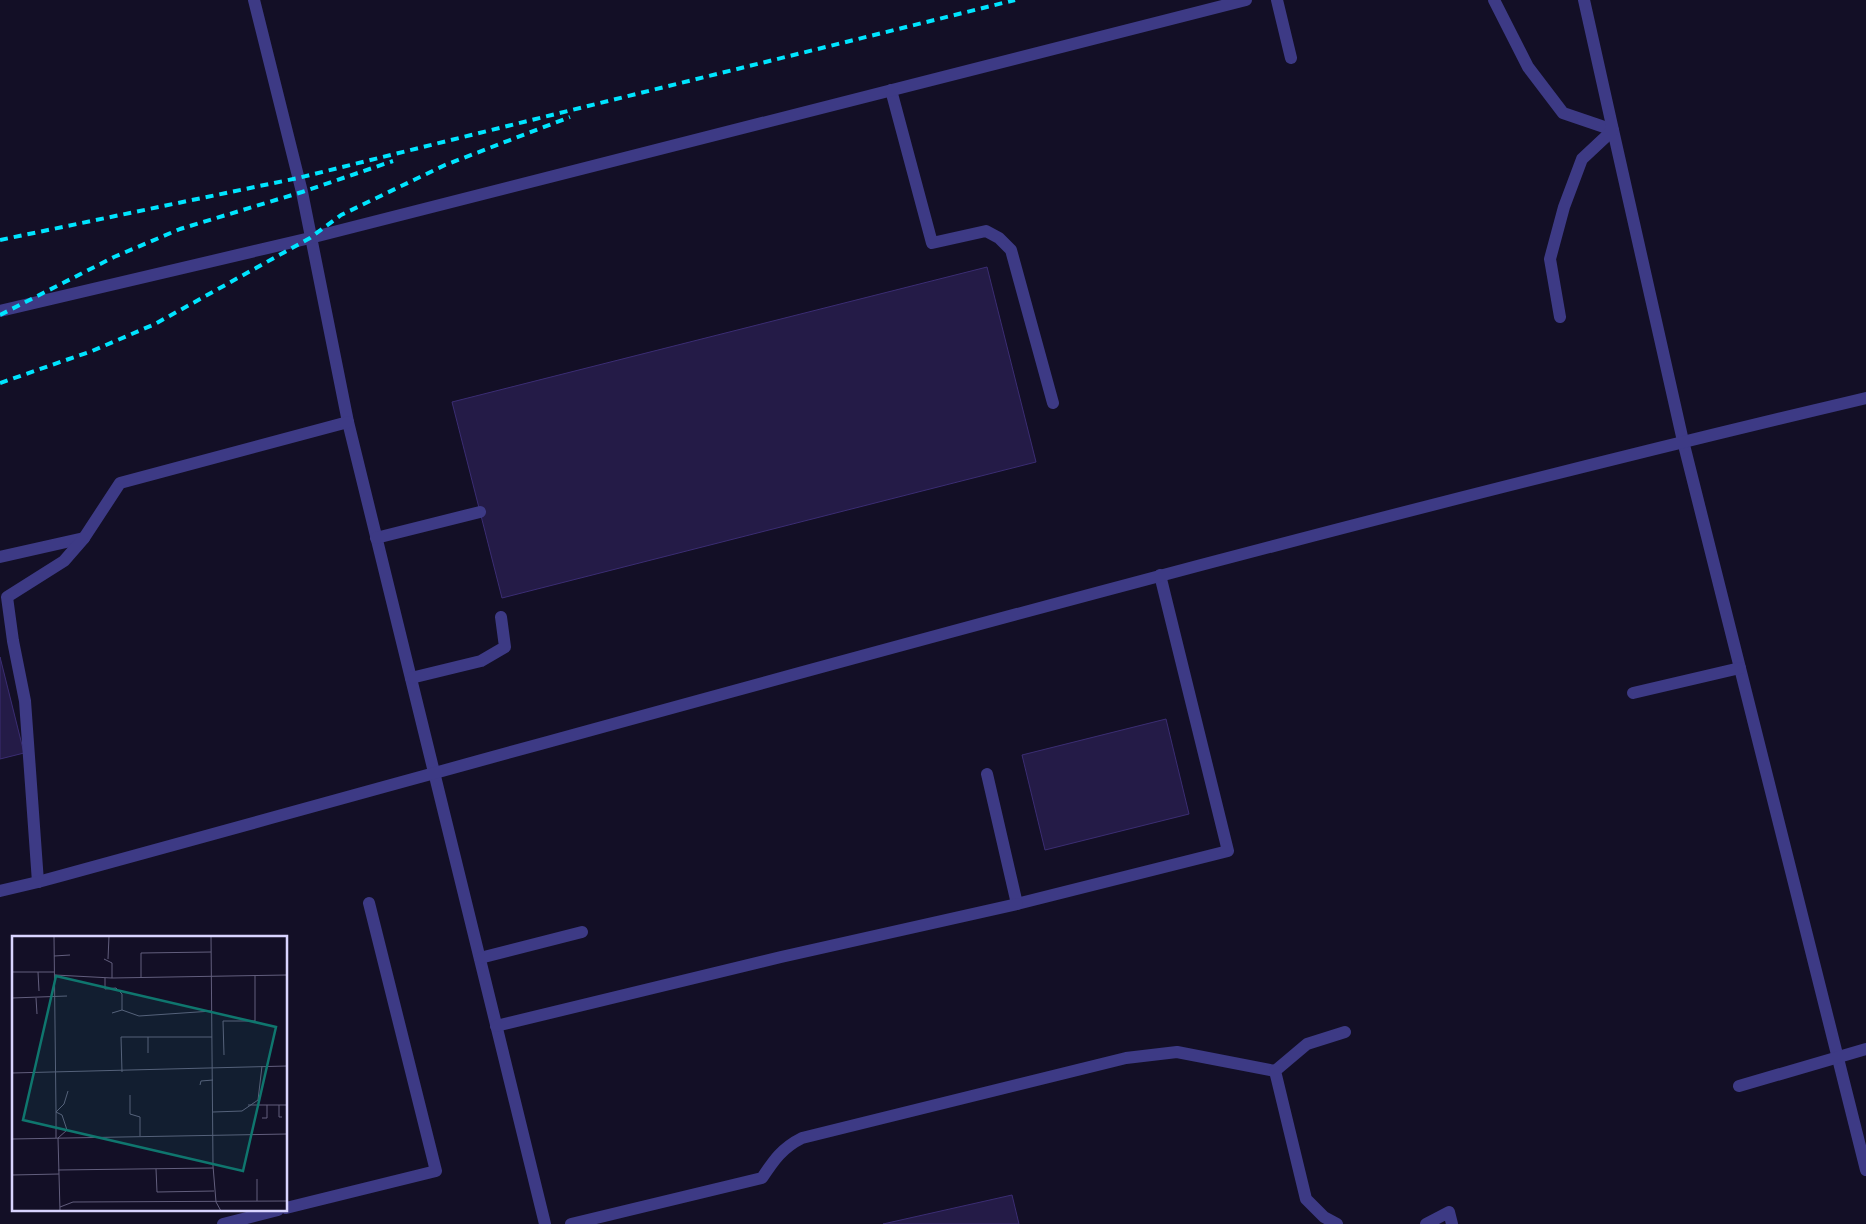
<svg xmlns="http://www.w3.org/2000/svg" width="1866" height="1224" viewBox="0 0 1866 1224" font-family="Karla,sans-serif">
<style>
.building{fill:#241b47;stroke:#3b2d73}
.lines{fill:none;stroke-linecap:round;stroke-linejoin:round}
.service{stroke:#3d3a85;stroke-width:12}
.rail{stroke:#00e5ff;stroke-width:4;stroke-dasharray:8 6;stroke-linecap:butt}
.inset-road{fill:none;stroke:#625e7d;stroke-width:1}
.view{fill:#0f766e;fill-opacity:0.15;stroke:#0f766e;stroke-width:2.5}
.inset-edge{fill:none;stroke:#d9d4ff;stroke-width:2.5}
</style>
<rect width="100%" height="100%" fill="#130f26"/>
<g class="building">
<polygon points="987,267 1036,462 502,598 452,402"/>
<polygon points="0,657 24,753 0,759"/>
<polygon points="1166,719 1189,814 1045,850 1022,755"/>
<polygon points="1012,1195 1019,1224 883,1224"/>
</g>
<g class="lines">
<g class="service">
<polyline points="254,0 302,192 348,422 545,1224"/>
<polyline points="1277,0 1291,58"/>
<polyline points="1494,0 1528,67 1563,113 1613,130 1683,441 1866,1170"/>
<polyline points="891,90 932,243 986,231 999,238 1011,250 1053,403"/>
<polyline points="0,311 310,238 1246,0"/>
<polyline points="1560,317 1550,259 1564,207 1582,159 1613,130 1584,0"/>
<polyline points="376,538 480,512"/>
<polyline points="0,557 84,538"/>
<polyline points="411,678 481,661 505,647 501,617"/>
<polyline points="1633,693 1740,668"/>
<polyline points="987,774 1017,904 1228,851 1160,575"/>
<polyline points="38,882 25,701 13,641 7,597 64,561 84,538 120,483 348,422"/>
<path d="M0,891L38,882C646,716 1252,543 1866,398"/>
<polyline points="480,958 582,932"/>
<polyline points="496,1026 781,957 1017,904"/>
<polyline points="1739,1086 1866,1049"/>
<polyline points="286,1208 436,1171 369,903"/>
<polyline points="223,1224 278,1210"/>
<path d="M571,1224L762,1178C774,1160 782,1148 802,1138L1126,1058L1177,1052L1275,1071"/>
<polyline points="1337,1224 1324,1217 1306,1199 1275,1071 1307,1044 1345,1032"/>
<polyline points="1426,1224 1449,1212 1452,1224"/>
</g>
<g class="rail">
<polyline points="0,240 298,178 1015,0"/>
<polyline points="0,315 114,257 180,229 302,192 393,161"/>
<polyline points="0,383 92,351 155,324 310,238 341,215 445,165 570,117"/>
</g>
</g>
<g transform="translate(12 936)">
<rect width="275" height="275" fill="#130f26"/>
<path class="inset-road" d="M42,0L44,176L50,179L55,194L46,202L48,275M199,0L201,230L204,266L209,275M42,20L58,19M92,23L100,27V42M96,23L97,0M0,36H42M26,36L27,55M43,39L100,42L275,39M129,41V17L199,16M93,42V53L104,52L110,58V74L100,77M0,62L55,60M24,62L25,78M110,74L127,80L200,75M136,101H200M212,119L211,85H243V39M110,136L109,101H136V117M0,137L275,130M188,149L189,145L201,144M118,159V178L128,181V200M236,169H275M267,169V181H270M201,176L230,175L246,164L250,130M250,182H255V169M44,202V176L52,168L56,155M0,203L275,198M144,233L145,256L202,255M46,234L201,232M0,239L47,238M245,243V265M48,271L61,266L275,265"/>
<path class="view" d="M44,40L264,91L231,235L11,184Z"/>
<rect width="275" height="275" class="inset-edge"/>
</g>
</svg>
